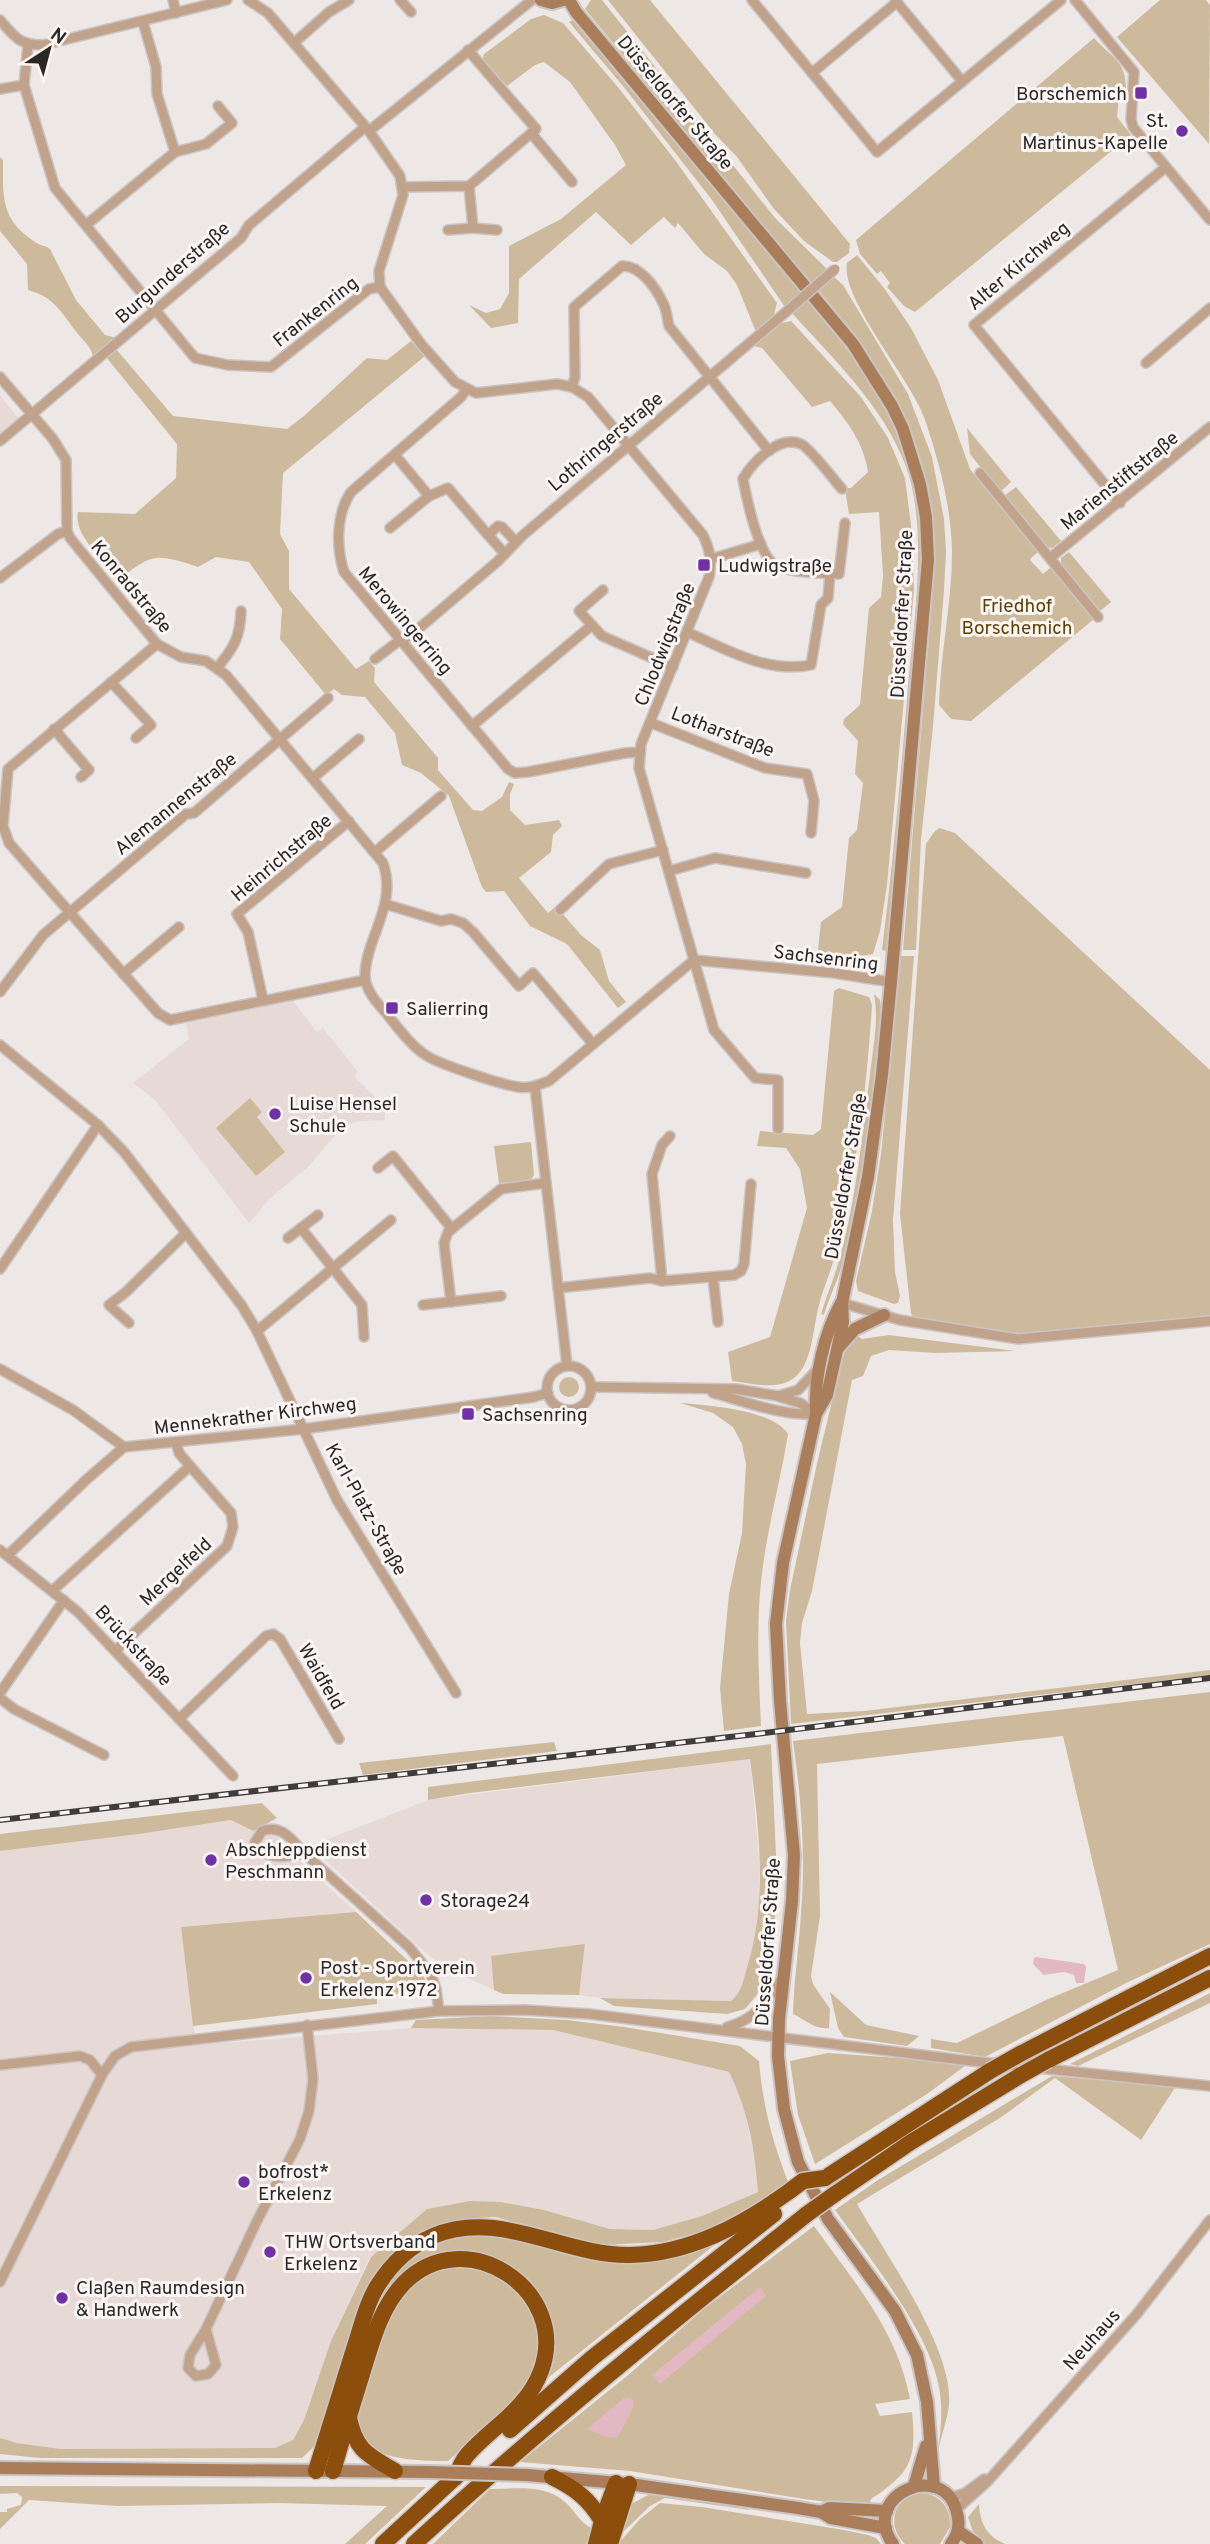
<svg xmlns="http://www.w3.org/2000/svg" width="1210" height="2544" viewBox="0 0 1210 2544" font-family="Overpass,sans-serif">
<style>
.built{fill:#e7d9d5}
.green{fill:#cdba9c}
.water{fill:#e2b8c3}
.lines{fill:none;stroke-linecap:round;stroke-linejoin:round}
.street-casing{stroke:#cac5c4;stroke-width:12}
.secondary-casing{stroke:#cac5c4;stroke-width:16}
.highway-casing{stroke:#cac5c4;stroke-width:19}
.street{stroke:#c1a28a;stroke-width:9}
.secondary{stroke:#ab7e5b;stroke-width:12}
.highway{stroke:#8c4e0c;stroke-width:16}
.rail-casing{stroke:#3f3c3b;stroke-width:6}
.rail{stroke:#fbf5f3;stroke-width:3.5;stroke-dasharray:10;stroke-linecap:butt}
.street-bridge-casing{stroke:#cac5c4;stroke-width:12;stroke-linecap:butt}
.secondary-bridge-casing{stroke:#cac5c4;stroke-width:16;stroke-linecap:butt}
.highway-bridge-casing{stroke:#cac5c4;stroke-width:19;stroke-linecap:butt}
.street-bridge{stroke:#c1a28a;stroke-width:9}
.secondary-bridge{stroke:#ab7e5b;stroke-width:12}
.highway-bridge{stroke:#8c4e0c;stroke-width:16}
.poi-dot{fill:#7031a6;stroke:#fbf5f3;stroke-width:2.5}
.labels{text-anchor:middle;stroke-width:6;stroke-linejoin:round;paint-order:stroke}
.poi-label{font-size:19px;fill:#2a2827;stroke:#fbf5f3;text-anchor:start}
.street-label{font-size:19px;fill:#2a2827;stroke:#fbf5f3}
.park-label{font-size:19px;fill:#5e4105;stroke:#fbf5f3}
</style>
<rect width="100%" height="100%" fill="#ede8e6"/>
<g class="built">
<polygon points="0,395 19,419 0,434"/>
<polygon points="293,1001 317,1032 323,1028 358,1072 354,1076 385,1107 385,1120 361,1121 344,1125 307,1168 269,1199 249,1223 156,1101 133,1083 189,1039 186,1023"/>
<polygon points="750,1759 759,1857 759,1899 755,1944 740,1993 731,2001 600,1998 579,1995 585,1945 491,1956 494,1990 450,1970 427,1954 310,1846 428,1800"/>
<polygon points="231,1820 253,1831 266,1825 303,1864 356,1912 181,1927 196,2045 411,2028 552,2030 729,2072 742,2099 756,2164 758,2192 702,2216 653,2230 610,2229 544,2210 501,2202 470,2201 370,2257 331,2341 304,2420 293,2440 275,2448 61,2449 17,2443 0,2438 0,1851 139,1834"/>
</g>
<g class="green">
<polygon points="591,0 602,0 775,218 829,271 813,286 585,9"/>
<polygon points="608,0 650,0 850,244 849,253 837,262 833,262 804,241 774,209 737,157 715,134"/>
<polygon points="1160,0 1206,0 1210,5 1209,144 1117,37"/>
<polygon points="544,15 563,23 617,86 675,160 777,303 773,318 756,332 737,285 727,271 704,254 678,223 675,228 664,217 631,245 596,212 519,279 518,323 491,328 469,305 486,313 500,309 509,293 509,246 561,219 626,165 615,145 570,82 544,62 535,65 507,86 482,62 484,54 531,19"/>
<polygon points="573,20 678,142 802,293 785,307 712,200 623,86 569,22"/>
<path d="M1094,38C1112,58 1127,61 1126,92L1119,96L1117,117L1131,135L915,312L904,306L887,287L890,283L881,271L877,274L860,254L856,240Z"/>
<path d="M0,157L3,160C3,197 0,219 35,242C40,246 45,245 50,249L76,300L105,335L117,338L93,357C92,348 84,341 78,334C62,314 55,297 28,290L27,264L0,231Z"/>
<path d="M857,255L884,288L911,328L938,380L970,469L1038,552L1030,559L1031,561L1043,574L1051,567L1094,619L971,721L951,719L939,705C940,654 952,603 952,552C951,505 939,461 924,417C910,378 840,298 847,263Z"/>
<path d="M832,275L843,285L908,394L932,457L944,519L946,551L944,590L933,727L921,839L916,950H903L933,588C940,454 899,389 817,288Z"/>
<path d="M807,299C843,345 886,393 905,450C933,533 918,622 910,708C903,789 896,870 886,951L882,950C893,862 901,774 908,686C914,621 929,526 905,464C882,404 833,359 791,312Z"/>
<path d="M791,321L861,397L888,438L905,478L911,525L914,589L887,885L880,931L873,954L840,960L817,959L821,922L842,907L849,838L857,830L863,783L855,774L858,741L843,724L844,719L860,705L869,608L881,597L883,576L879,512L849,514L845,488H851L868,472C864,444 848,422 830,401L812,407L762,348L754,346L747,350L777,324Z"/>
<path d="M411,341L425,356L283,473L280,534L289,551V589L356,669L369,661L375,668L374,682L438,758V770L473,810L482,811L502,797L509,782L514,784L510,794V810L525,825L559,820L562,826L553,835L551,852L519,878L548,913L556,906L581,935L600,950L609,981L626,1002L618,1008L567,944L530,926L504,891L486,892L482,887L449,796L421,773L402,765L395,733L365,697L342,695L334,689L326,695L280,639L282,609L249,562L216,557L198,567C157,554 153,552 119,580C106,564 72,533 78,512L135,514L176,478L177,444L106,357L116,349L173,416L287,429L304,416L367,358L387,360Z"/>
<polygon points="967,428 1011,482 1000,492 970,454"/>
<polygon points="1016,487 1061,541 1052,548 1046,547 1004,496"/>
<polygon points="1069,552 1111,602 1099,612 1061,565 1061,558"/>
<polygon points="939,828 955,833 1210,1070 1210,1316 1042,1334 1001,1332 941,1323 914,1317 911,1314 900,1214 926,844 934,832"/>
<polygon points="901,956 914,956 893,1220 895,1272 900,1296 898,1303 894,1304 858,1291 856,1281 872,1211 881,1154"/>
<path d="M839,988L869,997L872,1005C867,1086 857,1169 837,1248C832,1269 823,1288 818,1309C813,1329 812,1365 794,1378C777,1391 751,1383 732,1381L728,1352L770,1337L807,1208L800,1169L786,1148L757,1146L760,1131L813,1135L821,1129L834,991Z"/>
<path d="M874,994L880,1000L881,1007C874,1093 863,1180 842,1264C838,1281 829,1297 824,1315L821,1314C826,1297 833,1281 838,1264C856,1203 862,1137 870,1074C873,1048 879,1020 874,994Z"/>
<polygon points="250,1098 262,1112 257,1117 285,1152 256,1176 216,1128"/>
<polygon points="531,1142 534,1175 530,1181 499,1183 494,1146"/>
<polygon points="854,1333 862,1339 889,1335 1015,1351 935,1353 889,1350 871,1356 863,1376 852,1380 812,1591 802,1623 800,1643 807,1714 864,1711 1210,1670 1210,1675 791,1724 786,1621 790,1590 818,1459 846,1344"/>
<circle cx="569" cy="1387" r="10"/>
<path d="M680,1403C707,1405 774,1410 788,1434C780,1484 766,1532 761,1582C756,1630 759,1678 761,1726L724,1731L720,1688L729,1594L742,1533L746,1464L742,1444L733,1427L713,1413Z"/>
<path d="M1210,1692V1944L1124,1984L985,2057L931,2048V2039L957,2043L1046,2000L1118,1970L1063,1736L817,1764L820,1916L811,1976L813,1984L830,2009L829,2028C814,2030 805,2019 793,2014C794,1980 799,1947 801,1913C806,1855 801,1798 793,1741Z"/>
<polygon points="554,1742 557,1751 363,1775 359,1763"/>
<path d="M771,1744L778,1899L767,1962L757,1995L745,2009L727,2014L614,2006L600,1998L731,2001C742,1992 743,1981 747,1968C768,1901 759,1827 750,1759L470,1793L428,1800V1787Z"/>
<polygon points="262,1803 277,1818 253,1831 231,1820 139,1834 0,1851 0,1834"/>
<polygon points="356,1912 422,1974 427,1983 422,1989 377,1998 377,2004 193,2026 181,1927"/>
<polygon points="585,1944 579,1995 503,1994 494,1990 491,1956"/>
<polygon points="830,1992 866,2025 919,2036 907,2046 844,2037 838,2028"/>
<polygon points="1210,1993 1210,2003 1078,2066 1070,2064"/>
<path d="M490,2016L567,2020L624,2027L740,2046L759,2061C763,2107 772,2140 788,2182L748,2208L704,2231L663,2242L604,2245L495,2217L463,2219L427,2231L392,2257L319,2442L302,2458H40L0,2454V2438L17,2443L61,2449L275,2448L293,2440L304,2420L331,2341L371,2257L427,2209L470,2201L501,2202L544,2210L610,2229L653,2230L702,2216L758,2192C755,2150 748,2110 729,2072L553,2030L411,2028L416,2020Z"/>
<polygon points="828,2053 969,2063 927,2094 815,2164 798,2115 790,2061"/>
<path d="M1052,2076L1176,2086L1141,2140L1055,2078L1000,2118L857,2204C884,2252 954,2349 949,2404C948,2418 941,2436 938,2451C941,2429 943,2409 939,2387C929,2331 868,2256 835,2210L878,2180Z"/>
<path d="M814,2226C854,2282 897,2330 910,2399L875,2404L880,2416L912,2412C917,2459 911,2473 871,2499L868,2507L804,2499L630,2471L520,2462L627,2376L705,2308Z"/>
<path d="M476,2229L616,2259L727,2235L539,2385L550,2348L512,2268L485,2255L466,2252L447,2254L408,2271L341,2428C355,2374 365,2286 415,2251C427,2242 460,2234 476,2229Z"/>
<path d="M452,2265H476L514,2284L539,2325L538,2368L513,2403L448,2461C418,2461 393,2460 366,2447L353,2417L380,2329L408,2285L430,2272Z"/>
<polygon points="0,2486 426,2487 365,2544 345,2544 387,2506 279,2503 118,2506 29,2500 0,2529 0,2512 7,2512 7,2509 21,2505 22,2497 17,2493 0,2494"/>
<path d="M490,2489C514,2489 546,2484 565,2502C576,2512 580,2523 593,2529L590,2544H433Z"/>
<path d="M917,2493C938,2492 951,2506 950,2527L940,2544H905C886,2526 893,2500 917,2493Z"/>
<path d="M648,2495C670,2494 731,2499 750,2510L665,2498L650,2506L623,2532L617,2529L633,2503Z"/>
<polygon points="660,2503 702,2507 844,2530 868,2535 876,2538 881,2544 618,2544 640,2519"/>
<path d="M979,2504C980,2522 986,2536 1005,2544H984L973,2538L974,2535L968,2517Z"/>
</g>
<g class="water">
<polygon points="1036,1957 1084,1964 1086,1967 1084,1983 1076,1983 1074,1975 1064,1972 1044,1975 1033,1964 1034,1958"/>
<polygon points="760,2287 766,2296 660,2384 652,2375"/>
<polygon points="629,2397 634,2401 633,2408 618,2437 609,2438 587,2429 624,2398"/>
</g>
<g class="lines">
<g class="street-casing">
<g id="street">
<polyline points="173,0 176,13"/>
<path d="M248,0L268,13L369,131L400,176L403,195L379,271L380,287L421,344L455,382L476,393L557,384L572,387L588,397L703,535C710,550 712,561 709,577L641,744L639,768L714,1030L755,1078L778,1080V1129"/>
<polyline points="400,0 411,12"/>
<polyline points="752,0 877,152 1061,0"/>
<polyline points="895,0 962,81"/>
<polyline points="1075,0 1134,72 1131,119 1133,127 1210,220"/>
<path d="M0,20C15,37 19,45 43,45L227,0"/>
<polyline points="143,22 156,67 157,94 175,152 206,144 232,123 218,106"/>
<polyline points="294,43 329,12 349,0"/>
<polyline points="28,45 24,85 55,188 195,358 228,365 271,367 369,289 380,287"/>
<polyline points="812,73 897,2"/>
<polyline points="0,89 24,85"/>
<polyline points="369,131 532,0"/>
<polyline points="531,133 572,182"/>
<polyline points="404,187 469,186 536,129 468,50"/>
<polyline points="86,225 175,152"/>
<polyline points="473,228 497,230"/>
<polyline points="448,230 473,228 469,186"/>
<polyline points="1146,363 1210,308"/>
<path d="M0,377L53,439L66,460L67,531L70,538L157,644L181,657L206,661L226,675L383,863C398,906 365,938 365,977C366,991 378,1004 386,1013C398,1028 411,1046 427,1056C442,1065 499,1084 518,1087C529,1089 538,1085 549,1081L694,960L834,973L891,982"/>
<path d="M572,387L575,377L574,307L622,266C640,265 656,288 663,303C667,310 667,319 669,326L769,451"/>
<path d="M466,390L461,397L351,492C336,514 336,547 344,572L508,769L515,773L528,772L625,753L640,752"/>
<polyline points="0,441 241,238 249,225 365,127"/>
<polyline points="395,455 429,496 448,488 488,535 498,526 502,527 516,542"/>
<polyline points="980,473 1098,617"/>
<path d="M842,489C834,480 810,448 801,444C779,434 752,463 743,479C747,500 759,561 779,567C797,573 820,573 839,574L845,523"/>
<polyline points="1120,503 974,325 1166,167"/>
<polyline points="390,528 429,496"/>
<polyline points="488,535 505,554"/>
<polyline points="1050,558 1210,427"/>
<polyline points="711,559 761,544"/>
<polyline points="0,578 58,534 67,531"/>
<polyline points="592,625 579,611 603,590"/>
<path d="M687,632C725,649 768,674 811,665L821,605L828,598L830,573"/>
<polyline points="157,644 8,769 3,826 9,843 158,1013 170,1020 365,980"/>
<polyline points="375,659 400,640 410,636 498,561 522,536 786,312"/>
<path d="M218,667C234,647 240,638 241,611"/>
<polyline points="111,682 151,725 136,738"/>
<polyline points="651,723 765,768 807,774 814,801 811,833"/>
<polyline points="472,726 592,625 602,636 673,667"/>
<polyline points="54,729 89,770 81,777"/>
<polyline points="313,778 359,739"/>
<polyline points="375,852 441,796"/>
<polyline points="669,871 715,858 806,873"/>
<polyline points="385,904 441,921 451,919 463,923 473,932 519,986 533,973 593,1044"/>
<polyline points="560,910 609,864 663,850"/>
<polyline points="123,974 179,927"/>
<polyline points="0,992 43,935 186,814 194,813 328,698"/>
<polyline points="263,1000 248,932 237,914 349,821"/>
<polyline points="0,1045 98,1125 124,1152 242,1306 257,1331 337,1500 456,1693"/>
<polyline points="535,1087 567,1365"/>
<polyline points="378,1168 393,1156 452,1229"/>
<polyline points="301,1228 362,1305 364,1337"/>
<polyline points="288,1238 318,1215"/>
<polyline points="0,1269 98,1125"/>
<polyline points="713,1277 718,1322"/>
<polyline points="662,1281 652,1174 662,1145 670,1136"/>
<polyline points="558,1288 650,1278 662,1281 734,1275 741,1271 744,1264 751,1184"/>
<polyline points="451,1302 444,1243 448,1232 501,1189 546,1183"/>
<polyline points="842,1303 900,1320 1018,1339 1210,1321"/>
<polyline points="423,1305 501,1296"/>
<polyline points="129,1323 109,1305 126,1292 185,1234"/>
<polyline points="257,1331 391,1220"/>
<circle cx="569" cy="1388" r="22"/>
<polyline points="0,1369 73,1410 124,1447"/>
<polyline points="592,1387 736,1389 778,1396 798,1390 817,1370"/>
<path d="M713,1393C747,1402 781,1416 816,1414"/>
<polyline points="780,1397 800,1403 815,1413"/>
<polyline points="0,1550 78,1612 233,1776"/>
<polyline points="8,1555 86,1480 124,1447 303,1429 534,1397 548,1393"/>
<polyline points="52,1591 190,1466"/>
<polyline points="116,1650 227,1546 233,1527 231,1513 190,1466 179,1453 176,1442"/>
<polyline points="0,1693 64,1600"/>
<polyline points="0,1698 14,1709 104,1755"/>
<polyline points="179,1719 266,1636 273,1634 280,1639 339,1739"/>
<path d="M304,1853C292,1840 282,1824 262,1831L255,1842L257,1848C271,1860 287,1857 304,1853L409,1947L431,1974L436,1989L439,2011"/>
<path d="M727,2027C755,2020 768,2001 782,1978"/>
<polyline points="0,2065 80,2056 90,2060 102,2075"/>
<polyline points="0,2282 102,2075 115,2056 131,2047 439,2011 525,2010 589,2014 962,2060 1210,2086"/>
<polyline points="206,2329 216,2365 208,2374 196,2376 188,2368 190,2355 206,2329 256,2223 300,2139 309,2111 313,2079 307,2025"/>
<polyline points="950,2498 965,2493 984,2479"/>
<polyline points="957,2509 987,2482 1136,2315 1210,2220"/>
</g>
</g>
<g class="secondary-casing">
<g id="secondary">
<polyline points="541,0 552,3 563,0"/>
<polyline points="569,0 576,12 853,344 892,406 903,429 920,484 926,517 928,560 891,982 882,1075 868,1177 842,1303 843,1322 837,1350 827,1395 816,1414 792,1522 783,1563 776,1624 780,1701 794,1855 792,1901 779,2019 778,2056 784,2109 798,2162 828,2219 895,2311 917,2355 927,2402 934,2487"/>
<polyline points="839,1347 855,1329 884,1315"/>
<path d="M816,1413C814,1377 824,1334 841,1303"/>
<polyline points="0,2468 429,2472"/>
<polyline points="527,2475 629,2484 798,2508 821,2512 831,2518 886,2528"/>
<polyline points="914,2486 926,2446"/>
<polyline points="821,2512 829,2508 887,2511"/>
<polyline points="958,2531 977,2544"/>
<path d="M893,2544C858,2495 945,2458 957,2513C960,2524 958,2535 951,2544"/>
</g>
</g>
<g class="highway-casing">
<g id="highway">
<polyline points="1020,2054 1210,1956"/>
<polyline points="1048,2060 1210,1978"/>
<polyline points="825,2178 990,2071"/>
<polyline points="835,2194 911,2142 1021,2075"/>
<path d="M349,2418C356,2451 368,2455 395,2471"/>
<polyline points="510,2430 592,2358 774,2214"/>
<path d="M316,2471C329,2430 341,2390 354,2349C361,2328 366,2304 378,2285C392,2263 410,2246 433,2236C500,2208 563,2256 630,2255C690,2254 744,2224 791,2190"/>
<path d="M333,2471C342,2439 352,2406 362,2374C372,2342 380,2308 404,2283C465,2221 571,2290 541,2371C527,2409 493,2426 468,2454C462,2460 459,2470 455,2478"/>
<path d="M552,2477C575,2488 589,2499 602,2521L596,2544"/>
<polyline points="602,2521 616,2483"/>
<polyline points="383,2544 461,2472"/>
<path d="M414,2544C540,2428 673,2321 807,2214"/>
<polyline points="610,2544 629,2484"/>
</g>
</g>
<use href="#street" class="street"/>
<use href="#secondary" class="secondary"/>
<use href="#highway" class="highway"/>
<g class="rail-casing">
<polyline id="rail" points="0,1820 756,1734 1210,1678"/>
</g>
<use href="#rail" class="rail"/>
<g class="street-bridge-casing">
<polyline id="street-bridge" points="786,312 835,269"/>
</g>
<g class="secondary-bridge-casing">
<polyline id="secondary-bridge" points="429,2472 527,2475"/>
</g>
<g class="highway-bridge-casing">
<g id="highway-bridge">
<polyline points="990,2071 1020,2054"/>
<polyline points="1021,2075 1048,2060"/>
<polyline points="791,2190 803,2181 825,2178"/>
<polyline points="807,2214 835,2194"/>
</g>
</g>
<use href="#street-bridge" class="street-bridge"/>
<use href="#secondary-bridge" class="secondary-bridge"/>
<use href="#highway-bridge" class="highway-bridge"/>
</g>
<g class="poi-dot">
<rect x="1134" y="86" width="14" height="14" rx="3.5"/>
<circle cx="1182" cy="131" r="7"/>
<rect x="697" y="558" width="14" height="14" rx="3.5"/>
<rect x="385" y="1001" width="14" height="14" rx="3.5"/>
<circle cx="275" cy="1114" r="7"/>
<rect x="461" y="1407" width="14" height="14" rx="3.5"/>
<circle cx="211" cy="1860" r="7"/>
<circle cx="426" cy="1900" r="7"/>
<circle cx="306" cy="1978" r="7"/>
<circle cx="244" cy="2182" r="7"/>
<circle cx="270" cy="2252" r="7"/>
<circle cx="62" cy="2298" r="7"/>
</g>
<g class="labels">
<g class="poi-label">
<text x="1127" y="100" text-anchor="end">Borschemich</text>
<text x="1168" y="127" text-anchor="end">St.<tspan x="1168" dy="22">Martinus-Kapelle</tspan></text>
<text x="718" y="572">Ludwigstraße</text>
<text x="406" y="1015">Salierring</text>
<text x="289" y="1110">Luise Hensel<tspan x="289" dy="22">Schule</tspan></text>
<text x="482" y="1421">Sachsenring</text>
<text x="225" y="1856">Abschleppdienst<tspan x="225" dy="22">Peschmann</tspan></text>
<text x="440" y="1907">Storage24</text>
<text x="320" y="1974">Post - Sportverein<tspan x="320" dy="22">Erkelenz 1972</tspan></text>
<text x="258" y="2178">bofrost*<tspan x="258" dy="22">Erkelenz</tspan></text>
<text x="284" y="2248">THW Ortsverband<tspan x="284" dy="22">Erkelenz</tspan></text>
<text x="76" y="2294">Claßen Raumdesign<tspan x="76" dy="22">&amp; Handwerk</tspan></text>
</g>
<g class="street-label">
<text transform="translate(676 102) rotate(50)" y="7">Düsseldorfer Straße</text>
<text transform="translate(1018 265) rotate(-40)" y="7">Alter Kirchweg</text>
<text transform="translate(172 272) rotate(-41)" y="7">Burgunderstraße</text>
<text transform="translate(315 311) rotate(-38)" y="7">Frankenring</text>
<text transform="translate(605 441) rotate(-40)" y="7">Lothringerstraße</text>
<text transform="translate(1119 480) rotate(-39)" y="7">Marienstiftstraße</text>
<text transform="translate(132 586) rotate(50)" y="7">Konradstraße</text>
<text transform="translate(901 614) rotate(-87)" y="7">Düsseldorfer Straße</text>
<text transform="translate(406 620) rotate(50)" y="7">Merowingerring</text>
<text transform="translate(664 644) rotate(-68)" y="7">Chlodwigstraße</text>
<text transform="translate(723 731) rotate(21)" y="7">Lotharstraße</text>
<text transform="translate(175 803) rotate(-39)" y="7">Alemannenstraße</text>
<text transform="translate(281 857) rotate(-40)" y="7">Heinrichstraße</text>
<text transform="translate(826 957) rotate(7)" y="7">Sachsenring</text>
<text transform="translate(845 1176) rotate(-80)" y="7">Düsseldorfer Straße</text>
<text transform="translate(255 1415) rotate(-7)" y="7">Mennekrather Kirchweg</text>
<text transform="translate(367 1509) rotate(61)" y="7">Karl-Platz-Straße</text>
<text transform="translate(175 1571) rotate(-43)" y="7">Mergelfeld</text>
<text transform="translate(134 1645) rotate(47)" y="7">Brückstraße</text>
<text transform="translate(322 1676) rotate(60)" y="7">Waidfeld</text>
<text transform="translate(767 1942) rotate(-86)" y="7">Düsseldorfer Straße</text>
<text transform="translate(1091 2339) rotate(-48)" y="7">Neuhaus</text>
</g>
<g class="park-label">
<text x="1017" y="612">Friedhof<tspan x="1017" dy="22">Borschemich</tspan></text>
</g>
</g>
<g transform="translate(49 49) rotate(36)" stroke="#fbf5f3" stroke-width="5" paint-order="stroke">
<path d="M0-5L12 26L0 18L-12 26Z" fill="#2a2827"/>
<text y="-10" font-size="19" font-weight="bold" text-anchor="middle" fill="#2a2827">N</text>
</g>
</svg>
